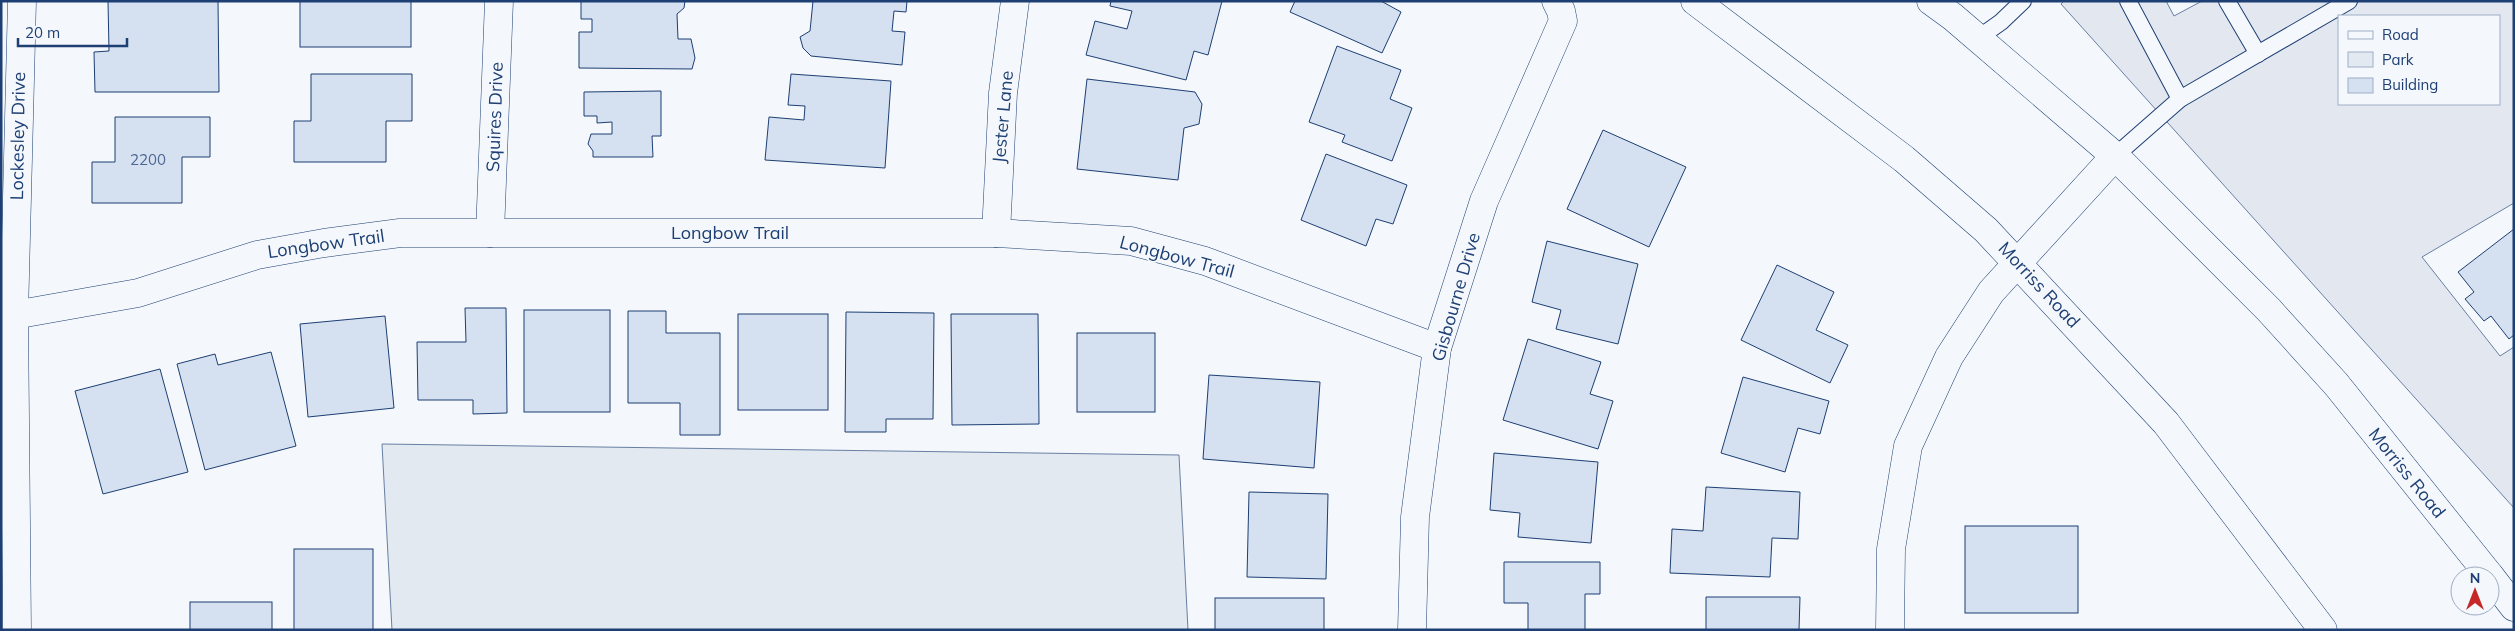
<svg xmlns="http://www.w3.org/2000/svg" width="2515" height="631" viewBox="0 0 2515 631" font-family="Mulish,sans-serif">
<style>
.green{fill:#e3e9f0;stroke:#687fa3}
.parking{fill:#e3e8f0;stroke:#687fa3;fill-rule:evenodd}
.building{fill:#d5e0f0;stroke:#1d3f73}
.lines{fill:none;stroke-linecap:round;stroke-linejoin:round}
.lane-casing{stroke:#1d3f73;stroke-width:18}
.street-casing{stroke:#1d3f73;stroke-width:29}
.secondary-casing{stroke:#1d3f73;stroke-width:29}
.lane{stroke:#f4f7fb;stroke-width:16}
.street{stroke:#f4f7fb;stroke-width:28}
.secondary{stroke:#f4f7fb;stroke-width:28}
.labels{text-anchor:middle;stroke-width:4;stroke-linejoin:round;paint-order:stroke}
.number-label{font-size:15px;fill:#4b6792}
.street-label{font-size:18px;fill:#1d3f73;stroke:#f4f7fb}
</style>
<rect width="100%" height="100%" fill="#f4f7fb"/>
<polygon class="green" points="382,444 1179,455 1188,630 392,630"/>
<path class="parking" d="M2064,1H2166L2174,16L2202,1H2514V203L2422,257L2500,356L2514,347V508L2061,4ZM2339,16H2499V104H2339Z"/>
<g class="building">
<polygon points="108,1 218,1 219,92 95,92 94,52 109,51"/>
<rect x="300" y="1" width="111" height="46"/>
<polygon points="581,1 685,1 684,8 677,14 678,39 691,39 695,58 692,69 579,68 579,32 592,32 592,19 581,19"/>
<polygon points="813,1 907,1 906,12 894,11 892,31 905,32 902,65 811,56 803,48 800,37 810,31"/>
<polygon points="1111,1 1222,1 1208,55 1194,51 1186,80 1086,55 1095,21 1127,29 1132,11 1110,6"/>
<polygon points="1295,1 1381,1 1401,12 1382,53 1290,12"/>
<polygon points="1337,46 1401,70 1390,99 1412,108 1392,161 1342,142 1345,135 1309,122"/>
<polygon points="311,74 412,74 412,121 386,121 386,162 294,162 294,121 311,121"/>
<polygon points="791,74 891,81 885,168 765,160 769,117 804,120 805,106 788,105"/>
<polygon points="1087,79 1195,92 1202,104 1199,124 1184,128 1178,180 1077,169"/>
<polygon points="661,91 661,136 652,136 653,157 593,157 593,151 588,144 591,134 612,134 612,122 597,123 597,116 584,116 584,92"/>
<polygon points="115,117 210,117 210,157 182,157 182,203 92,203 92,162 115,162"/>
<polygon points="1603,130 1686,167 1649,247 1567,209"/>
<polygon points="1326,154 1407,185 1393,224 1376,219 1366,246 1301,220"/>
<polygon points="2514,229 2514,335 2509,339 2491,316 2484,321 2465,299 2474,292 2458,272"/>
<polygon points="1547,241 1638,264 1618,344 1556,329 1561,310 1532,302"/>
<polygon points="1777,265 1834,292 1816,330 1848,345 1830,383 1741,340"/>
<polygon points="465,308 506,308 507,413 473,414 473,400 418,400 417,342 466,342"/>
<rect x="524" y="310" width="86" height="102"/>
<polygon points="628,311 666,311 666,333 720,333 720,435 680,435 680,403 628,403"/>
<polygon points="846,312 934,313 933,419 886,419 886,432 845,432"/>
<rect x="738" y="314" width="90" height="96"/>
<polygon points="951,314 1038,314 1039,424 952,425"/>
<polygon points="385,316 394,408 308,417 300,324"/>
<rect x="1077" y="333" width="78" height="79"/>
<polygon points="1528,339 1601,362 1590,394 1613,401 1598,449 1503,420"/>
<polygon points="271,352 296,446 205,470 177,364 215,354 218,365"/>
<polygon points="160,369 188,472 103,494 75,391"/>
<polygon points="1209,375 1320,382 1314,468 1203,459"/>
<polygon points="1743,377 1829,401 1820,434 1798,428 1785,472 1721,453"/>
<polygon points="1494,453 1598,462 1591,543 1518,537 1520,513 1490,510"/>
<polygon points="1706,487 1800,492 1798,539 1772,538 1770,577 1670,573 1672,529 1703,531"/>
<polygon points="1249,492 1328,494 1326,579 1247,577"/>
<rect x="1965" y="526" width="113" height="87"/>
<rect x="294" y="549" width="79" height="81"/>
<polygon points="1504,562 1600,562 1600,594 1585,594 1585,630 1528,630 1528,603 1504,603"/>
<polygon points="1706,597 1800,597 1799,630 1706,630"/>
<rect x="1215" y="598" width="109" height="32"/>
<rect x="190" y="602" width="82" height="28"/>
</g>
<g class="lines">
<g class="lane-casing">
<g id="lane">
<polyline points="2128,1 2180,99"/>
<polyline points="2227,1 2258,54"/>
<polyline points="1977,39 2001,22 2023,1"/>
<polyline points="2115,156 2180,99 2349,1"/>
</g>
</g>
<g class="street-casing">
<g id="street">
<polyline points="490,233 499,1"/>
<polyline points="996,233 1003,93 1015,1"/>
<polyline points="14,315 138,293 257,255 324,243 400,233 996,233 1131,241 1205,261 1437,348"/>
<polyline points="17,630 14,315 22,1"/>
<polyline points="1412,630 1415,517 1437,348 1484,201 1563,21 1561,11 1556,1"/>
<polyline points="1890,630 1891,549 1908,446 1949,357 1991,292 2115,156"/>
</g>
</g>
<g class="secondary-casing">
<g id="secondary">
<polyline points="1695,1 1904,159 1986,230 2166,423 2323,630"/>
<polyline points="1931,1 1953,17 2115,156 2269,310 2336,384 2490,576"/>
<polyline points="2490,576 2514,607"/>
</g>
</g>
<use href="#lane" class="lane"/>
<use href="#street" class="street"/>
<use href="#secondary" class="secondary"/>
</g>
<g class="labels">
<g class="number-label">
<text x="148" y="165">2200</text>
</g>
<g class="street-label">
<text transform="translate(495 117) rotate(-88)" y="6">Squires Drive</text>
<text transform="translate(1003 117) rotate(-85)" y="6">Jester Lane</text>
<text transform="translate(18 136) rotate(-89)" y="6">Lockesley Drive</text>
<text x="730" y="239">Longbow Trail</text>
<text transform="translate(326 244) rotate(-8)" y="6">Longbow Trail</text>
<text transform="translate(1177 257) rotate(15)" y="6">Longbow Trail</text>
<text transform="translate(2039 285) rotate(47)" y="6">Morriss Road</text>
<text transform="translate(1456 297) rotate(-74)" y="6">Gisbourne Drive</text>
<text transform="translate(2407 473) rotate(51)" y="6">Morriss Road</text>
</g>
</g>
<rect width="2515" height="631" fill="none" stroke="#1d3f73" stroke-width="5"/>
<rect x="2338" y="15" width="162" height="90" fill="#f4f7fb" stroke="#9eadc5"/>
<rect x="2348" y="31" width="25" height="8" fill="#f4f7fb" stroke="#9eadc5"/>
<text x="2382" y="40" font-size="15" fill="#1d3f73">Road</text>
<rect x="2348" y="52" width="25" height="15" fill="#e3e9f0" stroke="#9eadc5"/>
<text x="2382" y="65" font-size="15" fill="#1d3f73">Park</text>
<rect x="2348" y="78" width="25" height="15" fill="#d5e0f0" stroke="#9eadc5"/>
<text x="2382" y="90" font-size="15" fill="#1d3f73">Building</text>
<g transform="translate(2475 591)"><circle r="24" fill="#f4f7fb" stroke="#9eadc5"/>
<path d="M0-4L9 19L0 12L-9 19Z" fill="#c62828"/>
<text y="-8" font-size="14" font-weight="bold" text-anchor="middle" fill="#1d3f73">N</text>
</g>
<path d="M18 38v8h109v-8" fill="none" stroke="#1d3f73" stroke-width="2.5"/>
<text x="25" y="38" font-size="15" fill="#1d3f73" stroke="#f4f7fb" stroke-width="4" paint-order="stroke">20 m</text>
</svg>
